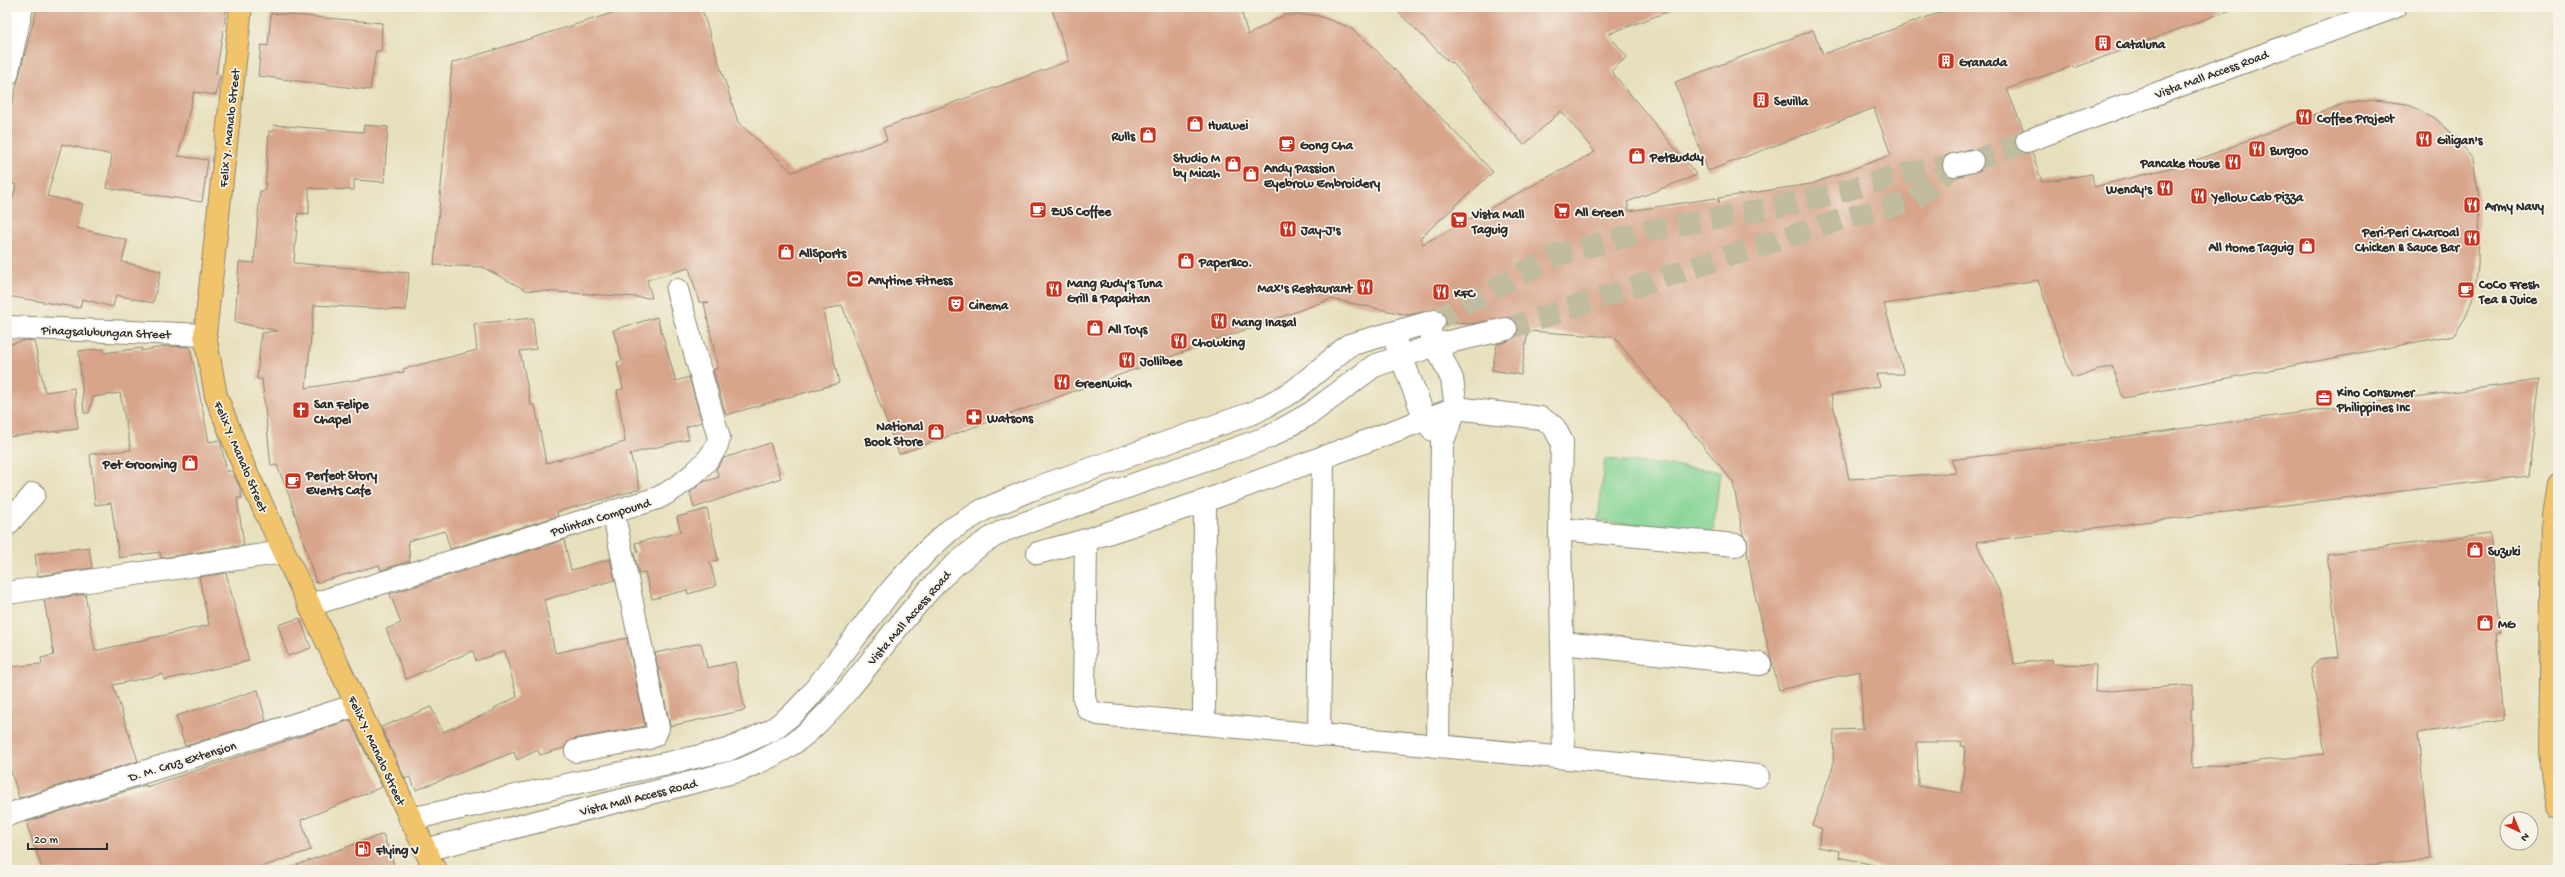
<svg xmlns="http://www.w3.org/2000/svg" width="2565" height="877" viewBox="0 0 2565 877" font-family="'Gochi Hand',sans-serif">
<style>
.green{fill:#85d494;stroke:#588060}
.building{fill:#d8a58b;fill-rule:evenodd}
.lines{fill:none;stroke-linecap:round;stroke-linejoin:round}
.minor-tunnel{stroke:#c1bca0;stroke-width:22;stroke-dasharray:22 11;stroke-linecap:butt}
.minor-casing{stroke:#898674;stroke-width:24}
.major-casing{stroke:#898674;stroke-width:24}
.minor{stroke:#fff;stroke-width:22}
.major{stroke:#f1c36a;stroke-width:22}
.labels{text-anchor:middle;stroke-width:3.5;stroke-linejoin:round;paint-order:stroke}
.poi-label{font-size:13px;font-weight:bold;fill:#2b2b2b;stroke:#f7f3e8;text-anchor:start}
.street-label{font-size:13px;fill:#2b2b2b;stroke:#f7f3e8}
</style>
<rect width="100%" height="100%" fill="#f7f3e8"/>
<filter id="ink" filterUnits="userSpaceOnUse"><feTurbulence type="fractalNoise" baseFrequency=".025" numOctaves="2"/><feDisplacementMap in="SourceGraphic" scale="8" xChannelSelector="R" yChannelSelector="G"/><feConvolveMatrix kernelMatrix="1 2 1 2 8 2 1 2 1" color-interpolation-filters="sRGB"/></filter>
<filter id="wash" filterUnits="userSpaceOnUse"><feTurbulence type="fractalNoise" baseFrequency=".012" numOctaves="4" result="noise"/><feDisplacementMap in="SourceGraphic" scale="16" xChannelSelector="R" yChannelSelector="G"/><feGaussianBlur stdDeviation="0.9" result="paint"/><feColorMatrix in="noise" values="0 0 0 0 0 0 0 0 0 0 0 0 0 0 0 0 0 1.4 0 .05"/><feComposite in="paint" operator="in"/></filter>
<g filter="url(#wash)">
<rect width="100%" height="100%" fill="#e7e0bd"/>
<polygon class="green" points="1605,459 1720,471 1713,533 1598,521"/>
<g id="blocks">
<g class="building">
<polygon points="37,7 227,7 216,74 220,75 216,95 194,92 178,156 208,160 202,202 107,188 112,155 62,144 47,196 83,204 77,228 127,240 122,262 161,271 153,303 116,295 113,307 82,299 80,308 7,296 7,223 16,185 7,183 7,123"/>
<path d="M632,7H701L738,122L792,172L887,140L883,128L1069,61L1051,7H1240L1248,35L1284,15H1316L1349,27L1371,45L1493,172L1420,238L1423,244L1595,152L1561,111L1524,145L1452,62L1450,63L1393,7H1674L1675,9L1608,34L1627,57L1611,71L1697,175L1627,202L1629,211L1716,198L1720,203L1718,198L1811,184L1891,155L1874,108L1708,171L1675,82L1813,30L1823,54L1956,7H2233V9L2074,68L2073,66L2007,89L2023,129L2015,138V146L2024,153H2032L2042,182L2092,174L2094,187L2186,164L2343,104L2375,100L2407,104L2435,118L2458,139L2473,160L2479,197L2478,266L2474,294L2465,318L2454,335L2123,398L2112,366L2072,378L2038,280L1884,304L1904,374H1876L1880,386L1831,395L1849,479L1957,473L1951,460L2540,380L2528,476L1976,542L2002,597L2014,664L2052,659L2053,664L2096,665L2095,692L2193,685V709H2191L2193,768L2325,754L2311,669L2319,659L2339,657L2327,554L2489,534L2500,633L2496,634L2504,720L2418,733L2430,859L2317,870H1896L1839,857L1840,851L1818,847L1822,829L1812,825L1833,767L1834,730L1863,729L1860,671L1779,690L1754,591L1747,552V540L1743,535L1733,482L1614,337L1528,331L1521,375L1492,370L1497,344L1509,341L1518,333V326L1510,317L1470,324L1446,322L1443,312L1437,309L1408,315L1331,299L899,454L842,305L823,311L839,383L726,415L713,370L718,368L704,303L709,302H699L689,268L647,280L652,298L526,290L482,267L434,265L452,63ZM1970,149L1981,153L1984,159L1981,170L1957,177L1945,174L1942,167L1945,156ZM1917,742H1962L1961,746H1965L1962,793L1918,786Z"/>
<polygon points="271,13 382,23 381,51 376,51 370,90 258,76 261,45 268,46"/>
<polygon points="274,125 363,132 364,125 388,127 384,182 354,180 354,190 309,188 309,214 298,213 294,263 409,273 406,310 314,305 306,388 404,372 403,369 477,350 474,324 533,318 536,349 520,351 531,405 535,405 546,463 625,442 617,390 623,389 617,362 622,361 613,330 657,317 676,381 689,377 702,422 686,427 689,439 630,454 640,489 557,512 558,516 450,549 445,531 408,541 410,561 381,570 379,565 316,583 290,498 277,465 271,466 262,379 257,379 261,333 278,331 235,322 239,262 254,263 260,191 265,191 269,131 273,132"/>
<polygon points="26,340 34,341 45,392 74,388 78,429 7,437 7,345"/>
<polygon points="167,346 190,347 209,442 220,440 227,471 232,471 240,488 242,498 237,498 244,545 161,558 160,552 119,558 111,503 95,505 90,454 131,450 120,393 93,397 89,413 84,413 79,351 104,349 103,353 142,348 141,351"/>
<polygon points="770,443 781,478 694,508 690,492 703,482 719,477 716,469 724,458"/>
<polygon points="707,509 718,560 710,562 716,586 688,594 687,590 652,599 645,572 639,574 634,553 638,552 635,543 681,532 677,517"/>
<polygon points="564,540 571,570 610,559 615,580 544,600 555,653 627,638 645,726 574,739 568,742 564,748 540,755 538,750 517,760 514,752 416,790 410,777 405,779 381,727 431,707 443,732 495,710 494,708 517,697 505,651 476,661 473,651 406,679 386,629 401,623 390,594"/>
<polygon points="89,547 92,568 38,576 35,554"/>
<polygon points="226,573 249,661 164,680 163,674 113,685 138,761 19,798 7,758 7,667 42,664 41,658 54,655 44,600 85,594 95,651 209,625 199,577"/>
<polygon points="300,618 311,648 288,656 278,625"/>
<polygon points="701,643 707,668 735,662 745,710 670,726 655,653"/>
<polygon points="258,690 266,721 185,746 176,716"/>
<polygon points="350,720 382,787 301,820 311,850 252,870 43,870 26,822 146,785 146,787"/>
<polygon points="383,834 396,870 292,870 291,867"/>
</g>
</g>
</g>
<g filter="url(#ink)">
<use href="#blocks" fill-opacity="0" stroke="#898674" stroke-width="1"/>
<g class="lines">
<g class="minor-tunnel">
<polyline points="1972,161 2027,141"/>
<polyline points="1434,321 1557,255 1652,230 1751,212 1833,194 1904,174 1954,165"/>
<polyline points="1506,329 1843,219 1912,201 1954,166"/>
</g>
<g class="minor-casing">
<g id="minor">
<polyline points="7,75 22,7"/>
<polyline points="2027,141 2395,7"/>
<polyline points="1954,165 1972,161"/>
<polyline points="7,327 205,335"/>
<polyline points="1430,333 1452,379 1456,408 1442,443 1438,746"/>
<polyline points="1396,343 1425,419 1433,430"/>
<polyline points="7,525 34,494"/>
<polyline points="1560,529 1736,545"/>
<polyline points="1086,540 1084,698 1088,709 1098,714 1758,776"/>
<polyline points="1038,553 1086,540 1205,501 1456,408 1541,418 1554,427 1562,442 1560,529 1564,757"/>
<polyline points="7,593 284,552"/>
<path d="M310,605L658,498C678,488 715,461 719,438L677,290"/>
<polyline points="1562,643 1760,664"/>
<polyline points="1204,724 1205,501"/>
<polyline points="1319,735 1323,457"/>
<polyline points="576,751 649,738 655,735 658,728 613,511"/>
<polyline points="7,815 357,705"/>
<polyline points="410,819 728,750 772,730 794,713 810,696 893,588 928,550 950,530 983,510 1030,490 1255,412 1294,391 1349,345 1434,321"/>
<path d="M425,850L741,770C766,759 791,748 811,729C880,665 918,576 1005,530L1269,437L1311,413L1374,366L1435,345L1506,329"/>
</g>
</g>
<g class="major-casing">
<g id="major">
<polyline points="241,7 205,335 216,396 244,467 435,870"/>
<polyline points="2558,484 2553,517 2550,751 2558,807"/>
</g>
</g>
<use href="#minor" class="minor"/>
<use href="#major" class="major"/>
</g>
</g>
<defs>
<g id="building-square" transform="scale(0.9)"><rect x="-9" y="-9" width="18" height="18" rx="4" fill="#c8321e" stroke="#f7f3e8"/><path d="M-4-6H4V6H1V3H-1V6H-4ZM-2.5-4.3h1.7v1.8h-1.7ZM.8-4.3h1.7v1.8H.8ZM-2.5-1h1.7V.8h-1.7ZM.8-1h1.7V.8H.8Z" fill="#fff"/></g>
<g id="restaurant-square" transform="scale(0.9)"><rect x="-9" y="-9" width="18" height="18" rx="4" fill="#c8321e" stroke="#f7f3e8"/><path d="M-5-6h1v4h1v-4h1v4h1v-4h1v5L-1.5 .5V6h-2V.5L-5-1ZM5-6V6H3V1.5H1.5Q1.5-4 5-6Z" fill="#fff"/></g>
<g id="shop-square" transform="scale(0.9)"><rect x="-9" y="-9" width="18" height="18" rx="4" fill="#c8321e" stroke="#f7f3e8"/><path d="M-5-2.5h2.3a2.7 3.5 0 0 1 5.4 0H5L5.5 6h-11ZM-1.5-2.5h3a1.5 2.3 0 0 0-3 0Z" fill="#fff"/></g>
<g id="cafe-square" transform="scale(0.9)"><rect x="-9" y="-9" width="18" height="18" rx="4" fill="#c8321e" stroke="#f7f3e8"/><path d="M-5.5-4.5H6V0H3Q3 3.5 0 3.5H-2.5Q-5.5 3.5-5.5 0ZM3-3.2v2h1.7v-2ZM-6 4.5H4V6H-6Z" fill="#fff"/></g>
<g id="supermarket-square" transform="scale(0.9)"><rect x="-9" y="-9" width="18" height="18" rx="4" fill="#c8321e" stroke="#f7f3e8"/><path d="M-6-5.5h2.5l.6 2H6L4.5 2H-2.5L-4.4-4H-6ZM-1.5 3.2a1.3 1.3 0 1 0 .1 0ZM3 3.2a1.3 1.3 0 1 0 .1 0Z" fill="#fff"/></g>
<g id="stadium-square" transform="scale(0.9)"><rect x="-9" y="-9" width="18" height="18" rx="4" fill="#c8321e" stroke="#f7f3e8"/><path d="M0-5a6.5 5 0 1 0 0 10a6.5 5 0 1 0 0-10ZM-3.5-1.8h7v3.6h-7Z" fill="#fff"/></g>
<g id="theatre-square" transform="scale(0.9)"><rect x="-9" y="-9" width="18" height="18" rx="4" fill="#c8321e" stroke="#f7f3e8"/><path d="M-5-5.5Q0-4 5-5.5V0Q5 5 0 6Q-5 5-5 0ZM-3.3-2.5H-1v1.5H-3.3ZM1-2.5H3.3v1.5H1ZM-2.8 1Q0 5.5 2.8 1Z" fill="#fff"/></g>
<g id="office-square" transform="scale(0.9)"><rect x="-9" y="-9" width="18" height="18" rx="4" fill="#c8321e" stroke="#f7f3e8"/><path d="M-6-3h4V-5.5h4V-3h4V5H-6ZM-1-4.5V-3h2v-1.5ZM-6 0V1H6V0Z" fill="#fff"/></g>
<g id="church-square" transform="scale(0.9)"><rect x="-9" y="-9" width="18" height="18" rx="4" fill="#c8321e" stroke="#f7f3e8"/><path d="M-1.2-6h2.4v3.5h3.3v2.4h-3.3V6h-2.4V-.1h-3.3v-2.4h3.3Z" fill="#fff"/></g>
<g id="pharmacy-square" transform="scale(0.9)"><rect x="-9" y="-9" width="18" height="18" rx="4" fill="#c8321e" stroke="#f7f3e8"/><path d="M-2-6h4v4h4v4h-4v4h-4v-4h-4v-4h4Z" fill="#fff"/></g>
<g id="fuel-square" transform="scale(0.9)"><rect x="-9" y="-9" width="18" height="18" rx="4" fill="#c8321e" stroke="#f7f3e8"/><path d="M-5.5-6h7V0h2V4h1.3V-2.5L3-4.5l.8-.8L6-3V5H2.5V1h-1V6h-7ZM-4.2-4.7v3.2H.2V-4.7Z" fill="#fff"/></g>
</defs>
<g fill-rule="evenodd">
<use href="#building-square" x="2103" y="43"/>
<use href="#building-square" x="1946" y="61"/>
<use href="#building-square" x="1761" y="100"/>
<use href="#restaurant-square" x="2304" y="117"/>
<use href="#shop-square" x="1195" y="124"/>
<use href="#shop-square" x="1148" y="135"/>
<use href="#restaurant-square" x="2424" y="139"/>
<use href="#cafe-square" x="1287" y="144"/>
<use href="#restaurant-square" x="2257" y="149"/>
<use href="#shop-square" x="1637" y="156"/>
<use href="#restaurant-square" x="2233" y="162"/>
<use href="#shop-square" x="1233" y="164"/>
<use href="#shop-square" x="1251" y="174"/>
<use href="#restaurant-square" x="2165" y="188"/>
<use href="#restaurant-square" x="2199" y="196"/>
<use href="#restaurant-square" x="2472" y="205"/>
<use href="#cafe-square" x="1038" y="210"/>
<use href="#supermarket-square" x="1562" y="211"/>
<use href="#supermarket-square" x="1459" y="220"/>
<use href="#restaurant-square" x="1288" y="229"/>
<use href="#restaurant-square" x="2472" y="238"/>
<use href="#shop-square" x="2307" y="246"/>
<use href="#shop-square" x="786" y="252"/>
<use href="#shop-square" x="1186" y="261"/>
<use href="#stadium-square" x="855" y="279"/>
<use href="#restaurant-square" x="1365" y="287"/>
<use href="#restaurant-square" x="1054" y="289"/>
<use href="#cafe-square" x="2466" y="290"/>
<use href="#restaurant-square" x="1441" y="292"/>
<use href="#theatre-square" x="956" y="304"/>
<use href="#restaurant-square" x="1219" y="321"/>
<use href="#shop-square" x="1095" y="328"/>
<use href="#restaurant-square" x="1179" y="341"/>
<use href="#restaurant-square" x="1127" y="360"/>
<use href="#restaurant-square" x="1062" y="382"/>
<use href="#office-square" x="2324" y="398"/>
<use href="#church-square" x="301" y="410"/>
<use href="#pharmacy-square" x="974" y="417"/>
<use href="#shop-square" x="936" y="432"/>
<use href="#shop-square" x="190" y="463"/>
<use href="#cafe-square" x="293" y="481"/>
<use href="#shop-square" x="2475" y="550"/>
<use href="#shop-square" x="2485" y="623"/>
<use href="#fuel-square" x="363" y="849"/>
</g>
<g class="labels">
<g class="poi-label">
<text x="2116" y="48">Cataluna</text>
<text x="1959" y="66">Granada</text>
<text x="1774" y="105">Sevilla</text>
<text x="2317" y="122">Coffee Project</text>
<text x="1208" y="129">Huawei</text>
<text x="1135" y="140" text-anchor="end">Rulls</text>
<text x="2437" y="144">Giligan's</text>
<text x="1300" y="149">Gong Cha</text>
<text x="2270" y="154">Burgoo</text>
<text x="1650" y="161">PetBuddy</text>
<text x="1220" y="162" text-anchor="end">Studio M<tspan x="1220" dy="15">by Micah</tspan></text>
<text x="2220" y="167" text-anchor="end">Pancake House</text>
<text x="1264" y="172">Andy Passion<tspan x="1264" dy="15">Eyebrow Embroidery</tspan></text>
<text x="2152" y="193" text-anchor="end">Wendy's</text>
<text x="2212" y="201">Yellow Cab Pizza</text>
<text x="2485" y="210">Army Navy</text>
<text x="1051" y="215">ZUS Coffee</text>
<text x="1575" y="216">All Green</text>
<text x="1472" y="218">Vista Mall<tspan x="1472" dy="15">Taguig</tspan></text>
<text x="1301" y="234">Jay-J's</text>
<text x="2459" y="236" text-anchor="end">Peri-Peri Charcoal<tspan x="2459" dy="15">Chicken &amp; Sauce Bar</tspan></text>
<text x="2294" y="251" text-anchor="end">All Home Taguig</text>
<text x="799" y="257">AllSports</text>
<text x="1199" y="266">Paper&amp;co.</text>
<text x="868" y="284">Anytime Fitness</text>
<text x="1067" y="287">Mang Rudy's Tuna<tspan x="1067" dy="15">Grill &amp; Papaitan</tspan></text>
<text x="2479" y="288">CoCo Fresh<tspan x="2479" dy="15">Tea &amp; Juice</tspan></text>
<text x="1352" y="292" text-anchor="end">Max's Restaurant</text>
<text x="1454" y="297">KFC</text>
<text x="969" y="309">Cinema</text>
<text x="1232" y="326">Mang Inasal</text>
<text x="1108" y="333">All Toys</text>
<text x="1192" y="346">Chowking</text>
<text x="1140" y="365">Jollibee</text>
<text x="1075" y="387">Greenwich</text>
<text x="2337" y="396">Kino Consumer<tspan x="2337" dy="15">Philippines Inc</tspan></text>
<text x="314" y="408">San Felipe<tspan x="314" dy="15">Chapel</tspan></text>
<text x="987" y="422">Watsons</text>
<text x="923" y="430" text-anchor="end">National<tspan x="923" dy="15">Book Store</tspan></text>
<text x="177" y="468" text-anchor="end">Pet Grooming</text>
<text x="306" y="479">Perfect Story<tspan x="306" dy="15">Events Cafe</tspan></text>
<text x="2488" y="555">Suzuki</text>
<text x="2498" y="628">MG</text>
<text x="376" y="854">Flying V</text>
</g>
<g class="street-label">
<text transform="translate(2211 73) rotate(-20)" y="5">Vista Mall Access Road</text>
<text transform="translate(228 128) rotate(-84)" y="5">Felix Y. Manalo Street</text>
<text transform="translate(106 331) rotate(2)" y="5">Pinagsalubungan Street</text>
<text transform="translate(242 456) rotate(67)" y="5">Felix Y. Manalo Street</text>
<text transform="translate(600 516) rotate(-17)" y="5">Polintan Compound</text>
<text transform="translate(908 617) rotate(-49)" y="5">Vista Mall Access Road</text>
<text transform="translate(378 750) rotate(65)" y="5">Felix Y. Manalo Street</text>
<text transform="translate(182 760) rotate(-17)" y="5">D. M. Cruz Extension</text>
<text transform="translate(638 796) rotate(-14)" y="5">Vista Mall Access Road</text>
</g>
</g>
<rect width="2565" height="877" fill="none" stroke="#f7f3e8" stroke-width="24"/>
<g transform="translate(2519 831) rotate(136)"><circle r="19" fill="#f7f3e8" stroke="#a5a39c"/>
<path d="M0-3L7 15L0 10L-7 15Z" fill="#c8321e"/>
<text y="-6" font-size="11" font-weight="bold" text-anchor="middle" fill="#2b2b2b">N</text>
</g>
<path d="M28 843v6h79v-6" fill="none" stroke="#2b2b2b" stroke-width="2"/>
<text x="34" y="843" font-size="12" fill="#2b2b2b" stroke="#f7f3e8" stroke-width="3" paint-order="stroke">20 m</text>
</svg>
